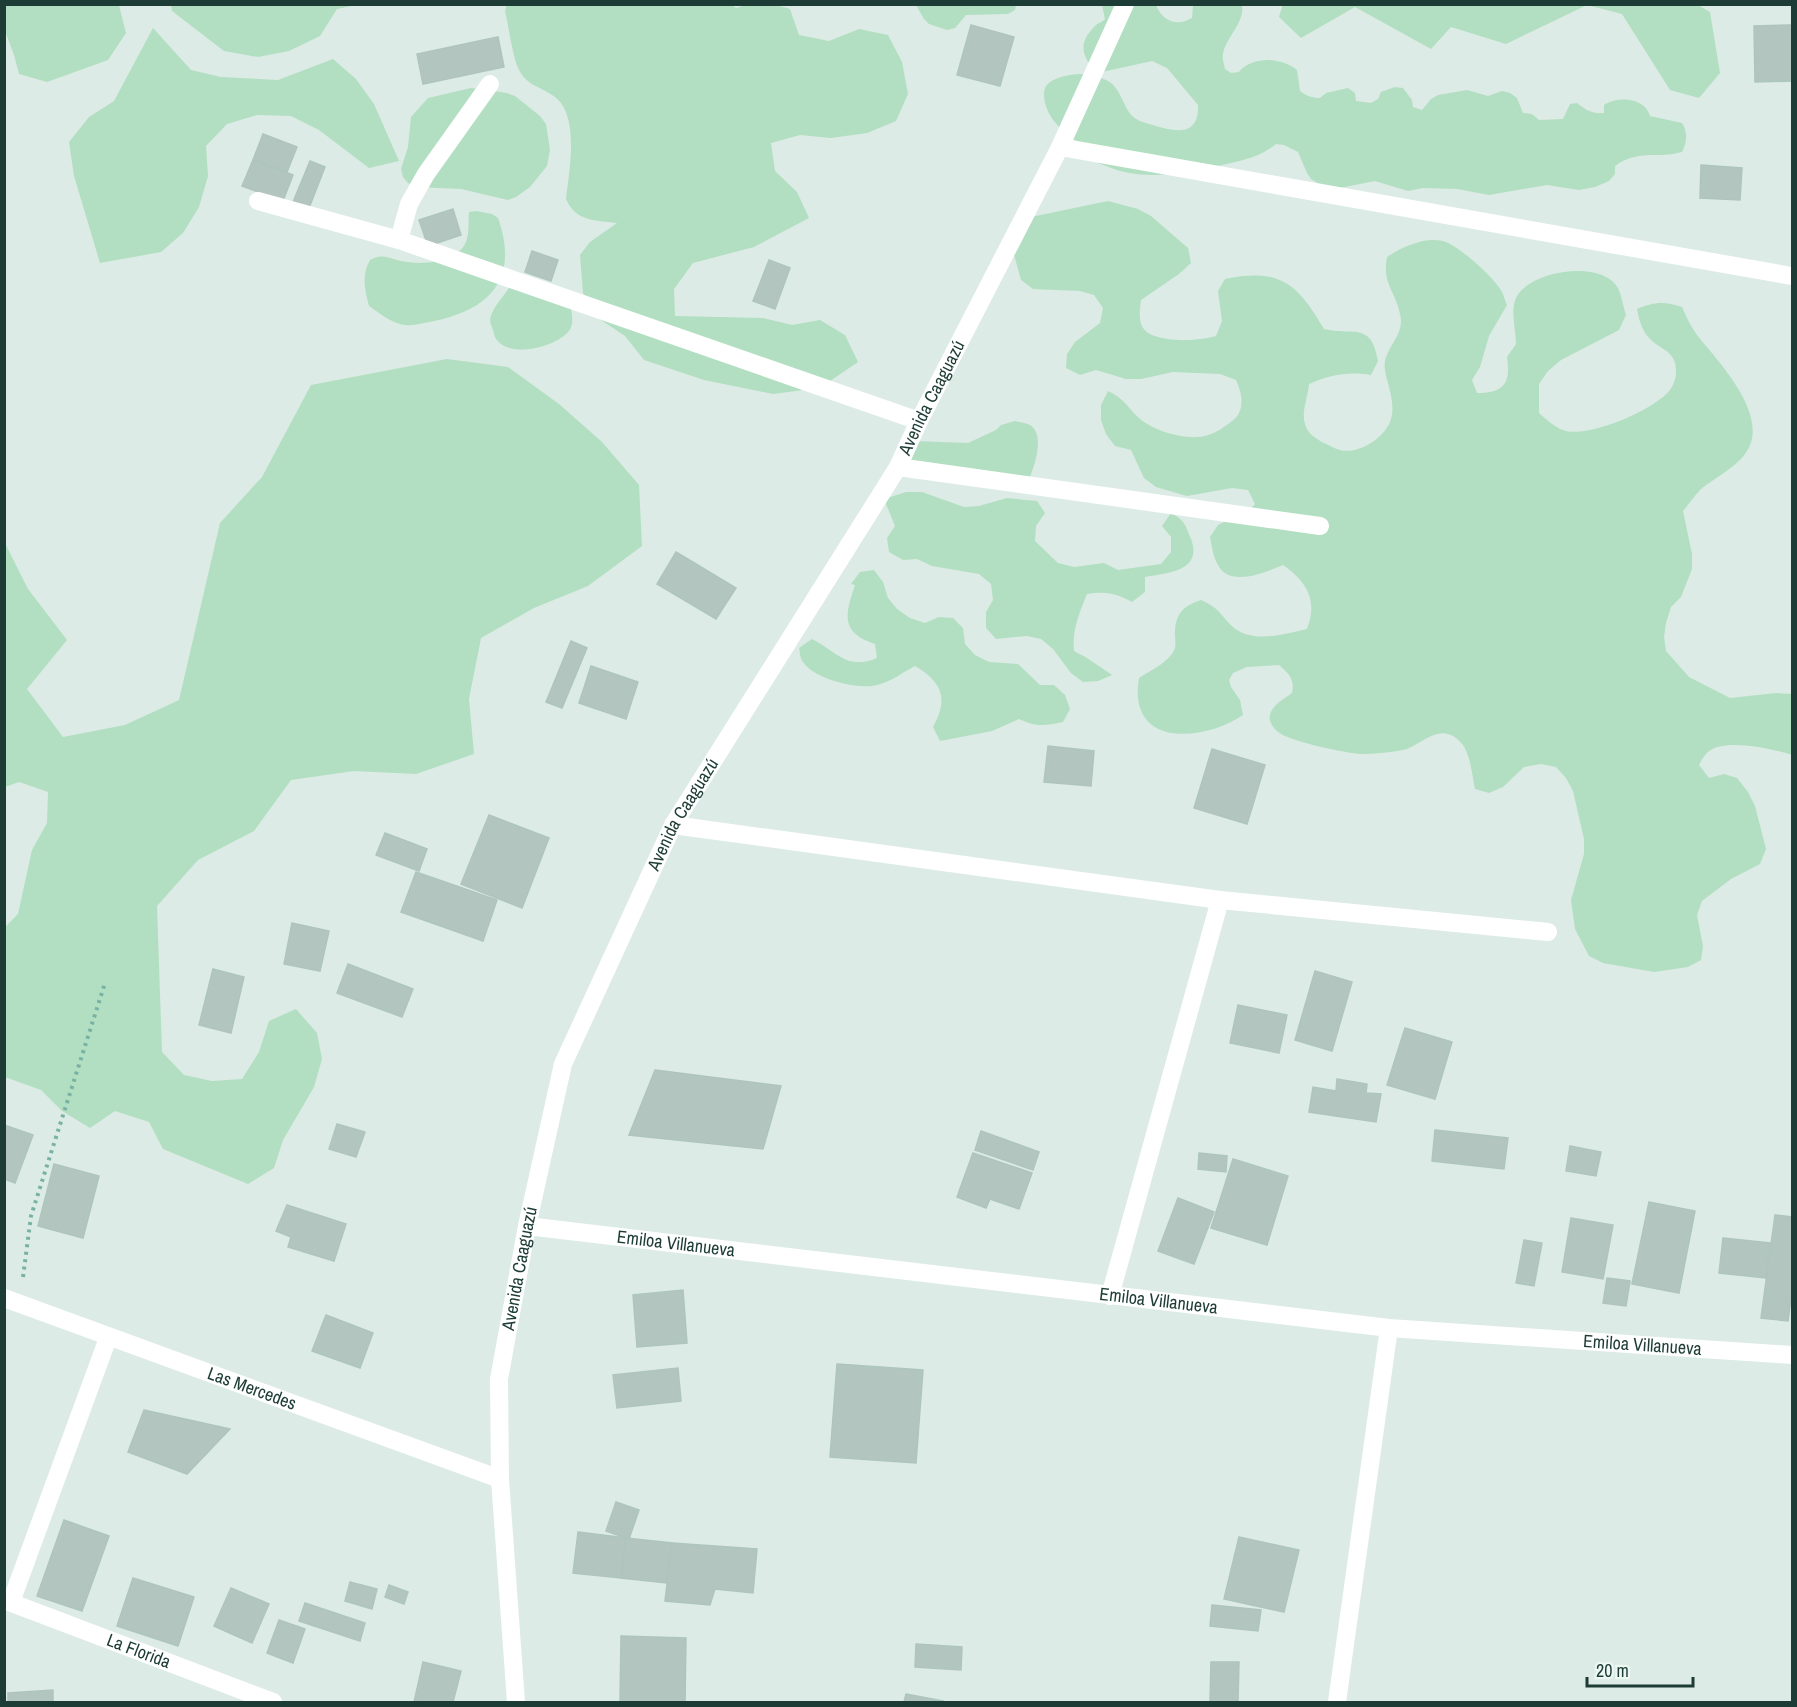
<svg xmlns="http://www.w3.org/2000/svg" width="1797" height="1707" viewBox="0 0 1797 1707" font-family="'Archivo Narrow',sans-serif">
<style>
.green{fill:#b2dfc1}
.building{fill:#b2c6bf;stroke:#aec5bd;stroke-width:1.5}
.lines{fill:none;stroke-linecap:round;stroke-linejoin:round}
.path{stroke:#79b2a4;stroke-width:4;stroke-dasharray:3 4.5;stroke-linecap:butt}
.service{stroke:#fff;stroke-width:18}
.minor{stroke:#fff;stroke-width:18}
.tertiary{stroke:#fff;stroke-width:18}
.labels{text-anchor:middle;stroke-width:4.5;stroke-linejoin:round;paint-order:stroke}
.street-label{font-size:18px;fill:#1d3c35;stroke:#edf7f3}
</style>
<rect width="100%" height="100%" fill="#dcebe5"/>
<g class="green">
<path d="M507,4H730L736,8C753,2 773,3 790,9L799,35L829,41L859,29L888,35L902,62L908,94L896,121L867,133L831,138L800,135L771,143L775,171L797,192L809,218L754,247L693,263L674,289L675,316L763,318L792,325L820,320L845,335L858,362L830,381L803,390L773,394L704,380L644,360L625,336L598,318L583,293L580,255L590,242L617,223C595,220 576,222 566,199C569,172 580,116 555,97C542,87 527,86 519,70C512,56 509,27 505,11Z"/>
<polygon points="1283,4 1698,5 1710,12 1720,73 1699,98 1670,90 1622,14 1587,5 1506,44 1451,27 1431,49 1355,7 1301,38 1279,17"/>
<polygon points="4,5 119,5 126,33 108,60 47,82 19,74 14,55 5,31"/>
<polygon points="171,5 171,4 357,5 337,9 320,36 289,51 258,57 224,51 172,11"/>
<polygon points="916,5 1016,5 1015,10 1008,14 966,15 955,28 947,30 929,24 924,19"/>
<path d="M1102,5H1156C1162,21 1177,27 1192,18L1193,5H1242C1245,23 1226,37 1223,54C1222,59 1224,64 1225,69L1231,73L1239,72C1252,56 1282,57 1297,70L1300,91C1307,96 1312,98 1320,98L1326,93L1348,88L1355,93L1356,101L1371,103L1378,99L1381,92L1395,87L1403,88L1412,100L1413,107L1422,110L1431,99L1438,95L1467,90L1488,96L1502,91L1510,93L1517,98L1523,113L1532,114L1539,120L1563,119L1570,104L1577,103C1586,110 1592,114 1604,113V105C1617,96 1645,97 1650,116L1682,123C1688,132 1687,143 1682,152C1657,159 1638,149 1615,166V174L1609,181L1595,187L1579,190L1547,185L1489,195L1457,189L1423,188L1408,191L1375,181L1340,188L1324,187L1311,179L1307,173L1298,152L1284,145L1276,144C1258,159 1236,162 1213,167C1176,174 1142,181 1106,166C1102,164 1097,163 1094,161C1087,156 1084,147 1076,141C1060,129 1044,115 1044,94C1044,85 1050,81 1058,78C1075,73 1089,72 1106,80C1121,87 1122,105 1132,116C1138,121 1145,123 1153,125C1175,132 1199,137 1198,105L1167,68L1152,61L1102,72L1094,71C1082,54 1078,44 1094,27C1097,23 1101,23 1105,19Z"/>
<polygon points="153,28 191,70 221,77 278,80 333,59 356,79 374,104 399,161 369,168 319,130 291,116 257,115 227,124 206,146 208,176 199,207 183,233 161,252 100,263 74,176 69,142 89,117 114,101"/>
<polygon points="471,88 507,93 515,96 540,116 546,124 550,150 547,166 530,187 516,197 508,200 461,189 416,187 408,183 403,177 401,169 408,147 411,117 428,98"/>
<path d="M1108,201L1138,209L1151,216L1188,248L1191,263L1179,274L1141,300C1140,309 1138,320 1143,328C1154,344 1200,341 1216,336L1222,321L1218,291L1225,279C1280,268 1297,283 1324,329C1354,336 1371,321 1378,361L1371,375C1349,371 1329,375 1309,384C1308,398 1301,411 1305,424C1307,433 1316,439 1324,443C1329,445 1335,449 1340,450C1359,455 1386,437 1391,419C1397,398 1382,376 1385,361C1389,344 1405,333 1400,314C1395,290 1382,284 1387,257C1402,247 1424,237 1443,241C1457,244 1496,279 1502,292C1504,296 1505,301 1507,305L1489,336L1480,367L1472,380L1477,393C1504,393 1511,383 1507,357L1516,344C1516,330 1510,311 1516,298C1529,270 1602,259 1618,288C1622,296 1623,307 1626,315L1619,330L1561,360L1548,371L1539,384V413C1547,420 1555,428 1566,431C1591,437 1654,410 1670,390C1673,386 1676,378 1676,373C1677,351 1662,351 1650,339C1642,331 1639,320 1637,309C1655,302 1663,301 1682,307C1686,316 1691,327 1697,335C1718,361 1770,415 1747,451C1738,466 1715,478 1701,489C1695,495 1689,504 1683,511L1692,554V569L1681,597L1671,607L1666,623L1664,637L1666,651L1689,677L1730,698L1776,693L1792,694V755C1773,749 1722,737 1707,753C1704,756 1701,761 1699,765L1709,778L1724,774L1737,778L1748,792L1755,806L1766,849L1760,864L1731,879L1702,901L1697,915L1703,946L1701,960L1688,967L1654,972L1603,963L1589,956L1575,929L1571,900L1584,854V839L1573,791L1566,778L1556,767L1541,764L1524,767L1503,787L1489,793L1475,789C1471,771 1471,746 1453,736C1437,727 1422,743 1407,749C1397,752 1372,754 1361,754C1345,753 1294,742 1281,734C1275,731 1268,722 1270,715C1272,705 1284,699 1292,693C1295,679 1289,674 1279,665L1247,667L1233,673L1229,680L1231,687L1240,700L1243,715C1203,742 1127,748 1139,678C1151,670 1170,662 1175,648C1176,644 1175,638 1175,634C1175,614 1183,606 1201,600C1221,609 1219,614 1233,627C1253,644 1285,634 1307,629C1318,600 1307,582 1283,565C1266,572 1229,588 1218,565C1213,557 1212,546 1210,537L1218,525L1232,518L1245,515L1255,504L1248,490L1232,488L1187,496L1156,487L1144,478L1131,450L1115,446L1106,434L1101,420V405L1108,391C1125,399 1126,406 1139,418C1153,431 1189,442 1208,435C1216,433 1226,426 1232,421C1246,411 1242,393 1236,380L1220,374L1173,372L1141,379H1126L1096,370L1080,375L1066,368L1067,354L1075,342L1100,323L1103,308L1094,295L1080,291L1033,289L1021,280L1013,251L1031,217Z"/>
<path d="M476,211L492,214L498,218C519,277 492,309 434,321C422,323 409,328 397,323C388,320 378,312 369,306C365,290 361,276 370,260C382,253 388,258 401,261C419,265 455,264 465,244C470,235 468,222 469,212Z"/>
<path d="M524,285L571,308C572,316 574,324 569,331C556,347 510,359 496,339C494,336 494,333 493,330C491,325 489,321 491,316C494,306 504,296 509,288Z"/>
<polygon points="447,359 508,367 559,404 602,442 639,485 642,546 588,586 534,608 481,638 469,699 474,754 416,774 354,771 291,780 254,831 198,860 157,906 162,1052 184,1075 212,1081 242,1079 259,1052 269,1021 296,1009 317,1033 322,1059 314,1087 283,1140 274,1168 248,1184 163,1149 149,1122 115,1111 90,1128 62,1111 41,1090 5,1077 5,927 18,914 32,850 47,823 48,792 19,782 5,787 5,543 28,589 67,640 27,689 63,737 125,725 179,700 220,523 262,477 311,385"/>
<path d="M1015,421C1019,422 1026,423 1030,425C1045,434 1035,464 1030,477L909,462L914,441L968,443L996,430L1001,425Z"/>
<path d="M906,492H922L964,507L979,506L1007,498L1037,501L1045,513L1036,526L1035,541L1058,563L1074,567L1104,563L1118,570L1161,564L1171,552V537L1162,526L1171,513C1185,521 1185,524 1191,539C1203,571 1168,573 1145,577V592L1132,602C1116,593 1105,591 1087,594C1079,614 1072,630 1074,651L1087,658L1112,675L1098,681L1083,682L1071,673L1053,649L1041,639L1027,636L996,639L986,628V612L993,600L991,584L979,574L932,566L917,559L903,560L889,552L887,538L895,526L884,499Z"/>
<path d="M874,570L883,582L888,598L897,609L910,618L925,623L939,617L953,618L963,628L965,644L975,655L989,662L1018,664L1040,685H1054L1065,695L1070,709L1063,722C1044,726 1036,727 1019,719L992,731L940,741L933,727C949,698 942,682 915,666C903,672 891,682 877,685C858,690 814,679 803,662C800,659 800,652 799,648L812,639C836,651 847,671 877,658L875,644C840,632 845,615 855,585L851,584L860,572Z"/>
</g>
<g class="building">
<polygon points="971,25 1014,37 1000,86 957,75"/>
<polygon points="1792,25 1792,81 1755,82 1754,26"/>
<polygon points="498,37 504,67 423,84 417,54"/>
<polygon points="263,134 297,147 287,172 253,160"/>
<polygon points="253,160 293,175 283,201 242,186"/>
<polygon points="310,161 325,167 309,208 293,202"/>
<polygon points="1701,165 1742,168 1740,200 1700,198"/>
<polygon points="453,209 461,235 428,246 419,220"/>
<polygon points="532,251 558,260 551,281 525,272"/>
<polygon points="769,260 790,268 775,309 753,301"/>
<polygon points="676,552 736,588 716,619 657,584"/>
<polygon points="571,641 587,648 562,708 546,702"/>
<polygon points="591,666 638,682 626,719 579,703"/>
<polygon points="1048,746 1094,751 1091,786 1044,782"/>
<polygon points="1212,749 1265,765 1247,824 1194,808"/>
<polygon points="489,815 549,838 522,908 461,884"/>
<polygon points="385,833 427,849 419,871 376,855"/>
<polygon points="416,872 497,900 483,941 401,912"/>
<polygon points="292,923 329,931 320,971 284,964"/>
<polygon points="348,964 413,989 402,1017 337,993"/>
<polygon points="213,969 244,977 231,1033 199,1025"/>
<polygon points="1315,971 1352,982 1332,1051 1295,1040"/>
<polygon points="1238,1005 1287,1015 1279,1053 1230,1043"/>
<polygon points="1405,1028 1452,1042 1435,1099 1387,1085"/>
<polygon points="655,1070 781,1086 763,1149 629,1135"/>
<polygon points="1337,1079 1367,1084 1366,1093 1381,1094 1376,1122 1309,1112 1313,1087 1336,1091"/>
<polygon points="337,1124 365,1132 356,1157 329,1149"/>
<polygon points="4,1125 33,1135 15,1183 4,1179"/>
<polygon points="1435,1130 1508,1138 1504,1169 1432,1161"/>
<polygon points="981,1131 1039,1152 1033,1170 975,1150"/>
<polygon points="1570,1146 1601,1152 1596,1176 1566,1171"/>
<polygon points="973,1153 1032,1173 1019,1209 990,1199 986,1208 957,1197"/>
<polygon points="1199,1153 1227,1156 1226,1172 1198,1169"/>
<polygon points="1233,1159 1288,1176 1267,1245 1211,1228"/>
<polygon points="54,1164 99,1176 83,1238 38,1226"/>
<polygon points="1178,1198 1214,1212 1194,1264 1158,1251"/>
<polygon points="1649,1202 1695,1211 1679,1293 1632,1284"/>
<polygon points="287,1205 346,1224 334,1261 288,1247 291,1237 276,1231"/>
<polygon points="1775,1215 1792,1217 1792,1291 1788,1321 1761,1318"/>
<polygon points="1571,1218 1613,1225 1603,1279 1562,1272"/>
<polygon points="1723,1238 1770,1243 1766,1278 1719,1273"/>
<polygon points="1524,1240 1542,1243 1534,1286 1516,1283"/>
<polygon points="1607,1278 1630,1281 1626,1306 1603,1303"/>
<polygon points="683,1290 687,1343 637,1347 633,1295"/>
<polygon points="326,1315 373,1333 360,1368 312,1351"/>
<polygon points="837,1364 923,1370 916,1463 830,1457"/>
<polygon points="678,1368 681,1401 617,1408 613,1375"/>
<polygon points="144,1410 230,1429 187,1474 128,1452"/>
<polygon points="616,1502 639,1510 629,1539 606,1531"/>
<polygon points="64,1520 109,1536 82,1611 37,1596"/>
<polygon points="578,1532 626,1538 621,1578 573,1573"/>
<polygon points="1239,1537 1299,1550 1284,1612 1224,1599"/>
<polygon points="626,1538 672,1543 667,1583 621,1578"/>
<polygon points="672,1543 757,1549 753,1593 715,1589 710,1605 665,1601"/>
<polygon points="133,1578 194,1597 178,1646 117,1626"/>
<polygon points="350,1582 377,1589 372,1609 345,1601"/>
<polygon points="389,1585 408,1592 404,1604 385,1597"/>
<polygon points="231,1588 269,1604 252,1643 214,1626"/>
<polygon points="305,1603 365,1623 360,1641 299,1621"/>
<polygon points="1212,1605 1261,1610 1258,1631 1210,1626"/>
<polygon points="279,1620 305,1629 293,1663 267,1653"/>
<polygon points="621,1636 686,1638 685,1702 620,1702"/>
<polygon points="916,1644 962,1647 961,1670 915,1667"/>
<polygon points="423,1662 461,1671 453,1702 414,1702"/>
<polygon points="1211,1662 1239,1662 1238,1702 1210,1702"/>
<polygon points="53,1690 53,1702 8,1702 8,1693"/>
<polygon points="906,1694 943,1701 942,1702 904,1702"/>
</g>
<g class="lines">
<polyline class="path" points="23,1277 31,1216 105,983"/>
<g class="service">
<polyline points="1060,147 1792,276"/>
<polyline points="898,467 1320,526"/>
<polyline points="11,1602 108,1338"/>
</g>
<g class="minor">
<polyline points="258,201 399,240 919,421"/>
<polyline points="399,240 409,204 426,174 490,84"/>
<polyline points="673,825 1220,900 1548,932"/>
<path id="s1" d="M527,1226L1389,1328L1792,1355"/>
<polyline points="1110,1296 1220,900"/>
<path id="s2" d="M4,1298L500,1479"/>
<path id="s3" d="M4,1600L273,1702"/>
<polyline points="1337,1702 1389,1328"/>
</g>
<path class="tertiary" id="s4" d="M516,1702L500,1479L499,1379L527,1226L563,1064L673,825L898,467L919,421L1060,147L1125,4"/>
</g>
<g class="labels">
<g class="street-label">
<text dy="6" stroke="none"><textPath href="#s4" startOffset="1408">Avenida Caaguazú</textPath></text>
<text dy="6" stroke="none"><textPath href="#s4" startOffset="922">Avenida Caaguazú</textPath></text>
<text dy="6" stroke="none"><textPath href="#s1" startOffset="150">Emiloa Villanueva</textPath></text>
<text dy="6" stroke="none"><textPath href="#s4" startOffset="436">Avenida Caaguazú</textPath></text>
<text dy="6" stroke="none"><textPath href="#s1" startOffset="636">Emiloa Villanueva</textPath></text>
<text dy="6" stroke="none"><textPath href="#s1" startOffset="1122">Emiloa Villanueva</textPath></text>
<text dy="6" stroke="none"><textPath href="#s2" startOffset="264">Las Mercedes</textPath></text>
<text dy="6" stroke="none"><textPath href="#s3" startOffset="144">La Florida</textPath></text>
</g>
</g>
<rect width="1797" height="1707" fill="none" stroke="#1d3c35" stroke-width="12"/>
<path d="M1587 1677v9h106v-9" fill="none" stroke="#1d3c35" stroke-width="3"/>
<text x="1596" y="1677" font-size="18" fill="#1d3c35" stroke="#edf7f3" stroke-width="4.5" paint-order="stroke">20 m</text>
</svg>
